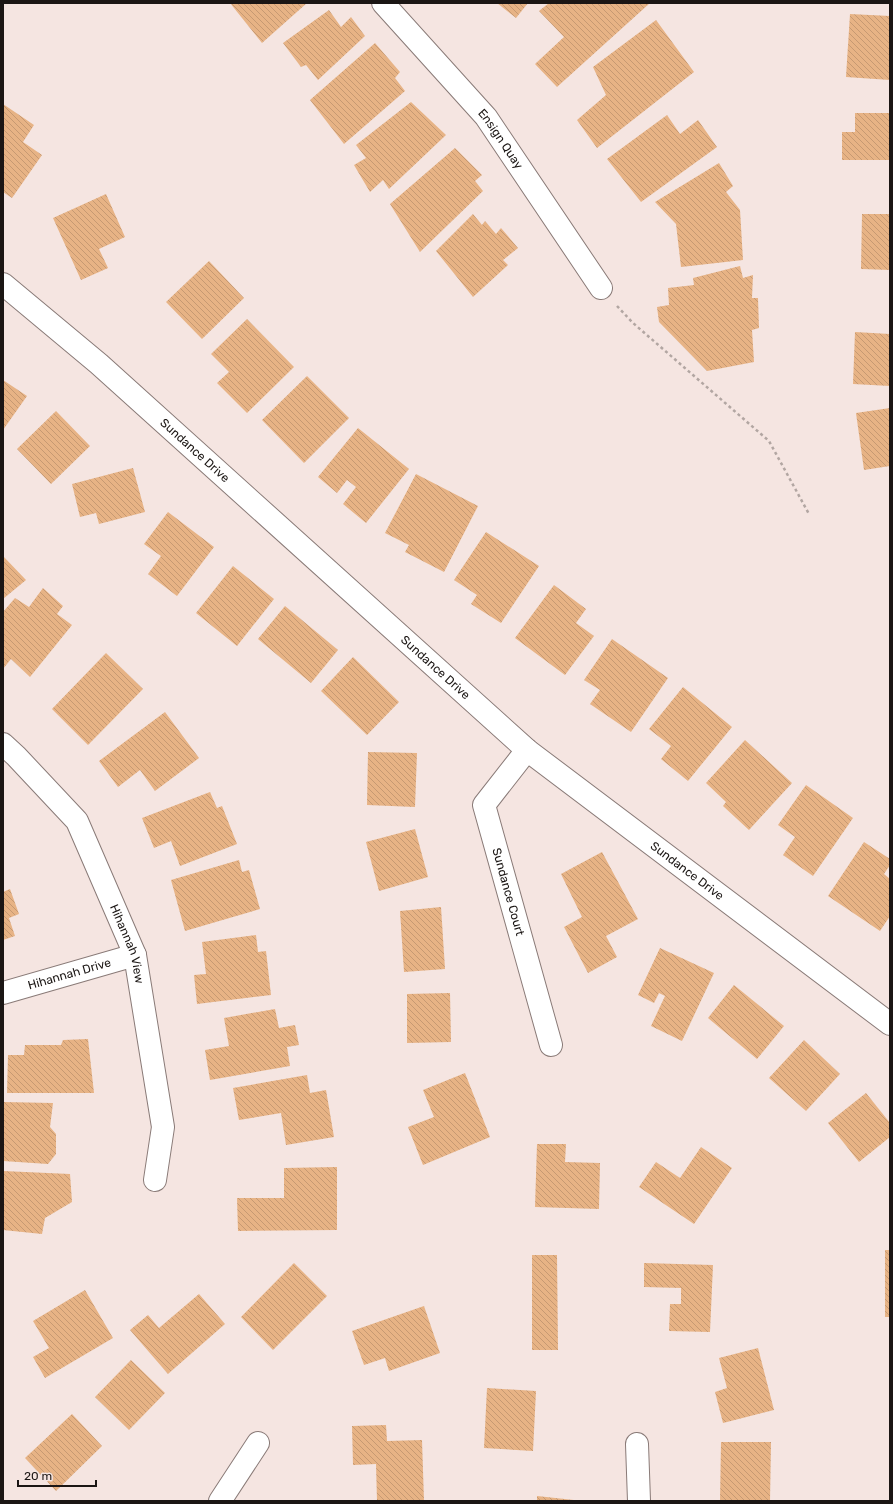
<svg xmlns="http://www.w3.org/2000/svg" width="893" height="1504" viewBox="0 0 893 1504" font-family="Rubik,sans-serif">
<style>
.building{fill:url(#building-back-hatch)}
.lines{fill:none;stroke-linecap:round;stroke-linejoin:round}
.minor-casing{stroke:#897a77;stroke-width:24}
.path{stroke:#b2a6a2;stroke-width:2.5;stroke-dasharray:3 3;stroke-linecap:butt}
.minor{stroke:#fff;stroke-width:22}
.labels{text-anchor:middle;stroke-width:3;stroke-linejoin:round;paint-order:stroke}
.street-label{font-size:12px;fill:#1b1614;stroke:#f5e5e1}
</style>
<defs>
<pattern id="building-back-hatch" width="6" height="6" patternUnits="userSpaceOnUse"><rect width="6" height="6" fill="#e7b385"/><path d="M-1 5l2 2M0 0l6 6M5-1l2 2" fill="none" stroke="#c69972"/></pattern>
</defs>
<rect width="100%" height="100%" fill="#f5e5e1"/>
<g class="building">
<polygon points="230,3 307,3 262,43"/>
<polygon points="497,3 528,3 516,18"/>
<polygon points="549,3 650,3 557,87 535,64 564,37 539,11"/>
<polygon points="329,10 341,27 351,17 365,36 318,80 306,65 301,67 283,43"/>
<polygon points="850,14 890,16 890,80 846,77"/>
<polygon points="656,20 694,72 597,148 577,120 606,95 593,67"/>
<polygon points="375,43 400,72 395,78 405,91 344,144 310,100"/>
<polygon points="411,102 446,135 389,189 383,180 370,192 354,165 366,158 356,145"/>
<polygon points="3,104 34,125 23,142 42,155 12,198 3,192"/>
<polygon points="855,113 890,113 890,160 842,160 842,132 855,132"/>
<polygon points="667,115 680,134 698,120 717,147 641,202 607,159"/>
<polygon points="455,148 482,175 475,181 483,191 420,252 390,204"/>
<polygon points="719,163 733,186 726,192 740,210 743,260 681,267 676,224 655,202"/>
<polygon points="106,194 125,237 99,249 108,268 81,280 53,218"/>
<polygon points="473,214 482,225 485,221 496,234 501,228 518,248 503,260 508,265 473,297 436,251"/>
<polygon points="862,214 890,214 890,270 861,269"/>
<polygon points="209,261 244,298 202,339 166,302"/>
<polygon points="740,266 743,278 753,275 752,298 758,298 759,328 752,330 754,362 707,371 659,322 657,307 669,305 668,288 694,285 693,278"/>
<polygon points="247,319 294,367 247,413 217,383 229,372 211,354"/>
<polygon points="855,332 890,334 890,386 853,384"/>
<polygon points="307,376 349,418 304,463 262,420"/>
<polygon points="3,380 27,396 3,430"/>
<polygon points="890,408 890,466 864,470 856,413"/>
<polygon points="56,411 90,446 51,484 17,449"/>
<polygon points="358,428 409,469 366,523 343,504 356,487 347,480 337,493 318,477"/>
<polygon points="133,468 145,512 99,524 96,513 80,517 72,484"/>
<polygon points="416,474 478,506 444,572 405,552 409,545 385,533"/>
<polygon points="168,512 214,547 177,596 148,574 161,556 144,544"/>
<polygon points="486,532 539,566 501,623 471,604 477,595 454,580"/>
<polygon points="3,556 26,580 3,599"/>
<polygon points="233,566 274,599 237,646 196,613"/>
<polygon points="554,585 586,609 576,623 594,636 565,675 515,638"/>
<polygon points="43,588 63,606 57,614 72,625 30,677 11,659 3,669 3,612 15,598 29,607"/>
<polygon points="285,606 338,650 311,683 258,639"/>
<polygon points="612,639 668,678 631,732 590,704 600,690 584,680"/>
<polygon points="106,653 143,689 88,745 52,709"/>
<polygon points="353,657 399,702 367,735 321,691"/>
<polygon points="683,687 732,727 688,781 661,759 671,746 649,729"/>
<polygon points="165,712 199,758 155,791 140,770 118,787 99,761"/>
<polygon points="745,740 792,783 749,830 723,806 726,802 706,783"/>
<polygon points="368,752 417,753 415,807 367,805"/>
<polygon points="806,785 853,818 813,876 783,855 795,837 778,825"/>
<polygon points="210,792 217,808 222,806 237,844 180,866 171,841 154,848 142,818"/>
<polygon points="415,829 428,877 379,891 366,842"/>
<polygon points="864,842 890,859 890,865 884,874 890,879 890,916 880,931 828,896"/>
<polygon points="602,852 638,919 606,936 617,957 588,973 564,927 582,917 561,874"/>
<polygon points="239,860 242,872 249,870 260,909 185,931 171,880"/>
<polygon points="10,889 19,914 9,918 15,936 3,940 3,892"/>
<polygon points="441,907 445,969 404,972 400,911"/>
<polygon points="256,935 258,952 266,951 271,995 197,1004 194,975 206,974 202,942"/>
<polygon points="660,948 714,973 682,1041 651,1026 665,996 659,993 654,1003 638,995"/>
<polygon points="734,985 784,1026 757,1059 708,1018"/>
<polygon points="450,993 451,1042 407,1043 407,994"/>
<polygon points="275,1009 279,1028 295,1025 299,1045 287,1047 290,1066 210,1080 205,1050 229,1046 224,1018"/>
<polygon points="88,1039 94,1093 7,1093 8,1055 24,1055 25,1045 61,1045 63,1040"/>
<polygon points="804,1040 840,1074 806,1111 769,1078"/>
<polygon points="465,1073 490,1137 423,1165 408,1127 434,1117 423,1090"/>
<polygon points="307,1075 310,1093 326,1090 334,1137 286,1145 281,1113 239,1120 233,1088"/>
<polygon points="866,1093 890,1123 890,1137 859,1162 828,1123"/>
<polygon points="3,1102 53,1103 50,1127 56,1134 56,1154 48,1164 3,1161"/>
<polygon points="537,1144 566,1144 565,1162 600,1163 599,1209 535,1207"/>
<polygon points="701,1147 732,1168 694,1224 639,1187 656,1162 680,1178"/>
<polygon points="337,1167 337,1230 238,1231 237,1198 284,1198 284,1168"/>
<polygon points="3,1171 70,1174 72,1202 45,1218 42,1234 3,1230"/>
<rect x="885" y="1250" width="5" height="67"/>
<polygon points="532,1255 557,1255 558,1350 532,1350"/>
<polygon points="294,1263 327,1296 273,1350 241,1317"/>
<polygon points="644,1263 713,1265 710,1332 669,1331 670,1304 681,1304 681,1288 644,1287"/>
<polygon points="85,1290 113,1338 45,1378 33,1357 49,1348 33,1321"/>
<polygon points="199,1294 225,1324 168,1374 130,1330 148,1315 159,1328"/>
<polygon points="424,1306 440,1353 389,1371 385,1358 364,1365 352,1331"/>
<polygon points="758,1348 774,1410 723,1423 715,1392 727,1388 719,1358"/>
<polygon points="131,1360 165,1393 129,1430 95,1397"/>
<polygon points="487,1388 536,1391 533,1451 484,1448"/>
<polygon points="72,1414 102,1446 56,1491 25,1458"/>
<polygon points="386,1425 387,1441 422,1440 424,1501 377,1501 376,1464 353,1465 352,1426"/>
<polygon points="721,1442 771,1442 770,1501 720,1501"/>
<polygon points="537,1496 574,1500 574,1501 537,1501"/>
</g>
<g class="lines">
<g class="minor-casing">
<g id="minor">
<path id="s1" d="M383,3L486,117L601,288"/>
<path id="s2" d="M3,284L99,364L527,750L890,1024"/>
<path id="s3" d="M3,744L16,756L77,821L135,955L163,1127L155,1180"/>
<path id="s4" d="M527,750L484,805L551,1045"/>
<path id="s5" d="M3,993L135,955"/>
<polyline points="637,1444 639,1501"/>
<polyline points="220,1501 258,1443"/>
</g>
</g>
<polyline class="path" points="617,306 633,323 769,441 809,514"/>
<use href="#minor" class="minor"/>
</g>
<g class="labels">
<g class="street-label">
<text dy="4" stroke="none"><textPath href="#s1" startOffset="180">Ensign Quay</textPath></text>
<text dy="4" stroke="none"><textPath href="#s2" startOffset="254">Sundance Drive</textPath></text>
<text dy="4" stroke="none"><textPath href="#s2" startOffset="578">Sundance Drive</textPath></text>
<text dy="4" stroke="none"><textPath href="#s2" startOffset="902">Sundance Drive</textPath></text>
<text dy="4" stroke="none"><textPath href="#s4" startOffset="160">Sundance Court</textPath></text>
<text dy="4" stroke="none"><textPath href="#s3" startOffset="240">Hihannah View</textPath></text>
<text dy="4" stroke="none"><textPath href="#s5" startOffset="69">Hihannah Drive</textPath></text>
</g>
</g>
<rect width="893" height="1504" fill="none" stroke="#1b1614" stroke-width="8"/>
<path d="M18 1480v6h78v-6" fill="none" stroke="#1b1614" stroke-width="2"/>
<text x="24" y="1480" font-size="12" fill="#1b1614" stroke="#f5e5e1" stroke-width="3" paint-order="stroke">20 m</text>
</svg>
